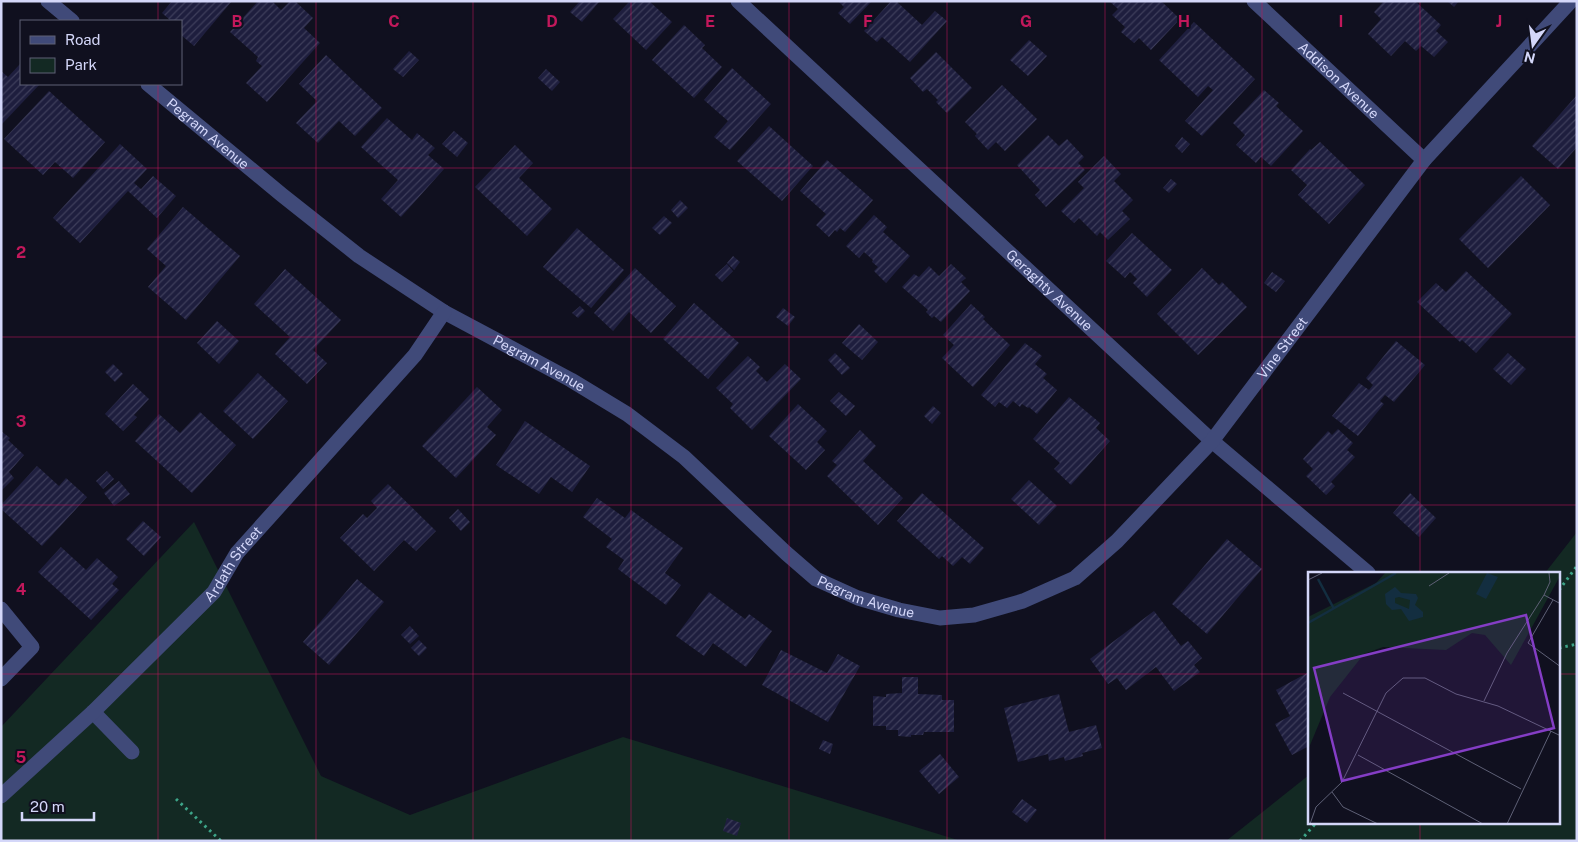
<svg xmlns="http://www.w3.org/2000/svg" width="1578" height="842" viewBox="0 0 1578 842" font-family="'Public Sans',sans-serif">
<style>
.park{fill:#132923}
.building{fill:url(#building-hatch)}
.lines{fill:none;stroke-linecap:round;stroke-linejoin:round}
.path{stroke:#3da488;stroke-width:3;stroke-dasharray:2.5 4;stroke-linecap:butt}
.minor{stroke:#404a79;stroke-width:15}
.grid{fill:none;stroke:#c2185b;stroke-width:1;stroke-opacity:0.55}
.labels{text-anchor:middle;stroke-width:4;stroke-linejoin:round;paint-order:stroke}
.street-label{font-size:14px;fill:#d4d7f9;stroke:#10101f}
.inset-river{fill:none;stroke:#132e40;stroke-width:2.5}
.inset-road{fill:none;stroke:#5e6076;stroke-width:1}
.view{fill:#843dc5;fill-opacity:0.15;stroke:#843dc5;stroke-width:2.5}
.inset-edge{fill:none;stroke:#d4d7f9;stroke-width:2.5}
.grid-label{font-size:16px;text-anchor:middle;font-weight:bold;fill:#c2185b;stroke:#10101f;stroke-width:4;stroke-linejoin:round;paint-order:stroke}
</style>
<defs>
<pattern id="building-hatch" width="6" height="6" patternUnits="userSpaceOnUse" patternTransform="scale(1.25)"><rect width="6" height="6" fill="#1e1e3e"/><path d="M-1 1l2-2M0 6l6-6M5 7l2-2" fill="none" stroke="#3e3e5b"/></pattern>
</defs>
<rect width="100%" height="100%" fill="#10101f"/>
<g class="park">
<polygon points="194,522 321,776 410,815 623,737 961,841 1,841 1,727"/>
<polygon points="1577,532 1577,841 1226,841 1309,775 1309,823 1559,823 1559,573 1545,573"/>
</g>
<g class="building">
<polygon points="172,1 232,1 194,46 181,35 181,21 171,21 162,13"/>
<polygon points="258,1 272,1 281,10 290,1 295,1 313,18 304,28 320,43 267,102 246,83 262,66 256,61 258,57 230,32"/>
<polygon points="580,1 600,1 582,22 570,12"/>
<polygon points="630,1 649,1 672,22 646,50 613,19"/>
<polygon points="838,1 872,1 850,24 838,13 844,7"/>
<polygon points="891,1 896,1 922,25 935,11 947,21 910,62 882,37 877,42 864,31"/>
<polygon points="1109,1 1161,1 1180,19 1151,50 1139,38 1134,43 1121,32 1125,27 1112,15 1118,9"/>
<polygon points="1384,1 1415,1 1441,25 1436,31 1448,42 1434,57 1421,46 1416,51 1405,41 1391,56 1368,34 1381,19 1374,12"/>
<polygon points="1447,1 1459,1 1454,7"/>
<polygon points="1194,22 1255,79 1202,136 1185,121 1213,90 1208,86 1198,97 1159,60"/>
<polygon points="684,25 705,45 702,48 722,67 694,98 652,60"/>
<polygon points="1029,40 1047,56 1028,76 1010,60"/>
<polygon points="409,51 419,60 403,77 393,69"/>
<polygon points="936,52 972,88 947,113 936,102 938,100 927,89 923,92 910,78"/>
<polygon points="326,55 382,108 355,136 339,121 318,143 296,123 317,101 299,84"/>
<polygon points="21,63 21,84 40,84 1,125 1,71 8,77"/>
<polygon points="732,68 771,104 730,150 714,137 728,121 704,100"/>
<polygon points="546,69 560,82 552,91 538,78"/>
<polygon points="1002,85 1037,119 1005,151 996,142 988,150 975,136 977,134 965,122"/>
<polygon points="1264,90 1279,103 1276,106 1303,131 1271,166 1261,157 1256,163 1236,145 1245,135 1233,123"/>
<polygon points="49,91 105,142 73,178 55,162 43,175 4,139"/>
<polygon points="1577,95 1577,147 1558,169 1532,146"/>
<polygon points="387,118 412,140 417,133 435,148 428,155 444,169 401,217 381,199 398,180 361,147"/>
<polygon points="769,126 813,166 782,201 737,161"/>
<polygon points="454,131 468,143 457,157 442,144"/>
<polygon points="1048,135 1059,146 1067,139 1084,157 1078,163 1085,170 1046,207 1035,195 1040,190 1017,165"/>
<polygon points="1182,137 1190,144 1182,153 1175,146"/>
<polygon points="1320,142 1365,185 1329,224 1298,195 1307,185 1291,170 1310,149 1311,150"/>
<polygon points="120,144 147,169 134,183 141,189 153,176 176,196 157,218 128,191 80,243 53,218"/>
<polygon points="515,145 533,163 519,178 552,209 527,236 475,187"/>
<polygon points="1104,156 1121,174 1114,181 1133,200 1122,211 1130,219 1108,240 1100,232 1097,236 1079,218 1074,223 1061,211 1084,188 1078,182"/>
<polygon points="827,160 873,200 845,232 840,228 837,232 835,230 829,237 816,225 826,214 800,191"/>
<polygon points="1521,176 1550,205 1488,268 1459,239"/>
<polygon points="1171,179 1177,184 1169,193 1163,188"/>
<polygon points="680,200 688,208 678,218 671,210"/>
<polygon points="183,207 240,256 186,320 148,287 166,266 147,249"/>
<polygon points="874,215 887,227 883,232 910,256 886,283 874,271 878,267 872,262 873,260 864,252 859,258 846,246"/>
<polygon points="664,216 672,223 660,235 652,228"/>
<polygon points="577,228 624,270 591,308 543,267"/>
<polygon points="1132,233 1172,270 1147,297 1133,283 1137,279 1130,272 1125,278 1106,261"/>
<polygon points="733,256 740,262 734,270 727,263"/>
<polygon points="727,264 733,271 722,282 715,275"/>
<polygon points="951,264 966,278 961,282 970,291 941,322 934,316 932,318 926,312 928,310 902,287 914,274 919,277 929,266 939,276"/>
<polygon points="635,268 676,306 651,333 629,312 613,331 594,313"/>
<polygon points="1202,268 1219,285 1222,282 1247,307 1198,355 1157,314"/>
<polygon points="285,269 341,320 313,350 327,363 307,384 275,354 290,337 254,304"/>
<polygon points="1466,271 1512,314 1476,353 1462,340 1460,342 1417,302 1436,283 1446,292"/>
<polygon points="1272,272 1285,281 1276,292 1264,283"/>
<polygon points="694,303 739,343 708,379 663,339"/>
<polygon points="971,304 985,317 983,319 1010,345 973,387 942,358 954,345 943,335"/>
<polygon points="580,306 585,311 578,318 572,313"/>
<polygon points="783,308 795,317 788,326 776,317"/>
<polygon points="217,321 239,341 219,364 197,343"/>
<polygon points="859,324 878,342 862,360 842,343"/>
<polygon points="1396,341 1425,365 1394,402 1385,395 1380,401 1384,404 1358,436 1332,416 1359,383 1369,390 1373,385 1366,378"/>
<polygon points="1025,343 1042,356 1035,364 1047,374 1043,378 1057,390 1037,414 1029,407 1028,408 1022,404 1020,407 1013,401 1007,408 999,402 995,407 981,395"/>
<polygon points="835,353 850,368 842,375 828,360"/>
<polygon points="1508,353 1526,369 1511,385 1493,369"/>
<polygon points="748,356 760,367 756,371 767,382 785,364 801,379 752,430 730,408 733,404 716,388"/>
<polygon points="113,364 123,374 115,382 105,372"/>
<polygon points="258,373 288,401 253,439 223,411"/>
<polygon points="133,384 149,399 134,415 137,417 123,431 105,414"/>
<polygon points="477,387 502,410 487,427 496,435 456,478 422,446"/>
<polygon points="839,392 855,406 846,416 830,401"/>
<polygon points="1069,397 1100,423 1096,428 1110,441 1071,485 1054,469 1060,463 1033,439"/>
<polygon points="798,404 827,431 817,442 825,450 806,470 769,436"/>
<polygon points="933,406 941,413 932,424 924,416"/>
<polygon points="200,412 236,445 192,493 135,441 159,414 180,433"/>
<polygon points="525,421 590,466 572,492 551,477 539,494 496,465"/>
<polygon points="1338,429 1353,443 1347,450 1355,457 1331,482 1335,486 1326,495 1306,476 1313,469 1303,459 1328,431 1332,435"/>
<polygon points="860,430 876,446 863,461 903,498 878,525 827,476 837,465 832,461"/>
<polygon points="1,431 10,438 8,440 24,455 9,472 14,478 1,491"/>
<polygon points="37,466 59,486 66,478 87,497 42,546 1,509 1,505"/>
<polygon points="107,471 114,479 103,489 96,481"/>
<polygon points="1029,480 1057,506 1039,525 1011,499"/>
<polygon points="119,481 130,494 114,506 104,493"/>
<polygon points="388,484 436,531 416,551 404,540 374,571 340,538 363,514 367,518 377,508 371,501"/>
<polygon points="922,493 984,548 970,564 962,557 953,566 942,556 939,559 897,521"/>
<polygon points="1410,493 1436,518 1419,537 1393,513"/>
<polygon points="597,498 625,518 631,510 683,548 665,573 681,585 666,605 618,569 624,560 606,547 612,539 583,517"/>
<polygon points="458,509 470,522 461,531 449,518"/>
<polygon points="143,521 161,537 144,556 126,539"/>
<polygon points="1227,539 1262,569 1207,634 1172,604"/>
<polygon points="61,547 86,570 97,558 118,577 112,584 119,590 91,620 38,572"/>
<polygon points="357,579 384,602 329,665 303,642"/>
<polygon points="709,592 745,619 749,614 772,631 746,667 713,643 704,656 676,636"/>
<polygon points="1154,611 1181,646 1188,641 1202,658 1194,665 1200,672 1174,691 1156,667 1126,690 1117,678 1108,684 1090,659"/>
<polygon points="410,626 419,636 410,644 401,635"/>
<polygon points="419,640 427,648 419,656 411,648"/>
<polygon points="781,650 827,673 838,654 860,666 828,722 762,685"/>
<polygon points="1309,672 1309,746 1292,755 1275,724 1290,716 1276,690"/>
<polygon points="902,677 918,677 918,694 942,695 942,700 954,700 954,732 924,732 923,735 911,735 911,737 898,736 898,730 886,730 886,726 873,726 873,696 886,697 886,694 902,693"/>
<polygon points="1059,694 1069,732 1096,725 1102,748 1082,753 1083,756 1065,761 1064,757 1049,761 1048,754 1018,762 1004,708"/>
<polygon points="823,740 833,744 830,754 819,749"/>
<polygon points="940,754 959,777 939,794 919,771"/>
<polygon points="1022,799 1037,810 1027,823 1012,812"/>
<polygon points="727,818 741,823 737,836 723,831"/>
</g>
<g class="lines">
<g class="path">
<polyline points="1559,590 1577,566"/>
<polyline points="1559,648 1577,644"/>
<polyline points="176,799 221,841"/>
<polyline points="1300,841 1316,823"/>
</g>
<g class="minor">
<polyline points="48,1 72,21"/>
<path id="s1" d="M738,1L1212,441L1368,573"/>
<path id="s2" d="M1254,1L1424,160"/>
<path id="s3" d="M148,84L282,195L359,256L444,312L571,380L627,414L684,457L786,553L816,579L858,598L899,610L940,618L974,615L1023,601L1075,578L1117,541L1212,441L1424,160L1571,1"/>
<polyline points="1,609 32,647 1,679"/>
<polyline points="93,712 132,752"/>
<path id="s4" d="M1,796L93,712L214,592L237,553L415,355L444,312"/>
</g>
</g>
<path class="grid" d="M158,1V21M316,1V841M473,1V841M631,1V841M789,1V841M947,1V841M1105,1V841M1262,1V841M1420,1V573M158,84V841M1,168H1577M1,337H1577M1,505H1577M1,674H1309M1559,674H1577M1420,823V841"/>
<g class="labels">
<g class="street-label">
<text dy="5" stroke="none"><textPath href="#s2" startOffset="116">Addison Avenue</textPath></text>
<text dy="5" stroke="none"><textPath href="#s3" startOffset="78">Pegram Avenue</textPath></text>
<text dy="5" stroke="none"><textPath href="#s1" startOffset="425">Geraghty Avenue</textPath></text>
<text dy="5" stroke="none"><textPath href="#s3" startOffset="1418">Vine Street</textPath></text>
<text dy="5" stroke="none"><textPath href="#s3" startOffset="482">Pegram Avenue</textPath></text>
<text dy="5" stroke="none"><textPath href="#s4" startOffset="329">Ardath Street</textPath></text>
<text dy="5" stroke="none"><textPath href="#s3" startOffset="888">Pegram Avenue</textPath></text>
</g>
</g>
<g transform="translate(1308 572)">
<rect width="252" height="252" fill="#10101f"/>
<path d="M77,1H252V4L203,93L177,63L164,61L138,78L75,75L56,82L22,125L0,178V45L68,11Z" fill="#132923"/>
<path d="M179,1L190,5L178,27L168,22ZM87,15L93,21L108,22L110,26L107,33L115,40V45L101,49L93,37L84,38L78,32L77,22ZM91,25L102,28L101,37L87,31V26Z" fill="#132e40" fill-rule="evenodd"/>
<path class="inset-river" d="M10,7L26,37M0,51L88,1"/>
<path class="inset-road" d="M0,8L14,1M121,14L141,1M236,23L253,32M245,28L220,71L253,95M35,121L213,217M176,129L199,81L236,23L242,10L241,1M50,183L175,252M24,220L35,235L70,252M2,252L8,235L34,210L78,121L95,106H117L148,122L190,134L253,164M199,252L243,159"/>
<path class="view" d="M218,43L246,156L34,209L6,96Z"/>
<rect width="252" height="252" class="inset-edge"/>
</g>
<g class="grid-label">
<text x="237" y="27">B</text>
<text x="394" y="27">C</text>
<text x="552" y="27">D</text>
<text x="710" y="27">E</text>
<text x="868" y="27">F</text>
<text x="1026" y="27">G</text>
<text x="1184" y="27">H</text>
<text x="1341" y="27">I</text>
<text x="1499" y="27">J</text>
<text x="21" y="258">2</text>
<text x="21" y="427">3</text>
<text x="21" y="595">4</text>
<text x="21" y="763">5</text>
</g>
<rect width="1578" height="842" fill="none" stroke="#d4d7f9" stroke-width="5"/>
<rect x="20" y="20" width="162" height="65" fill="#10101f" stroke="#5e6076"/>
<rect x="30" y="36" width="25" height="8" fill="#404a79" stroke="#5e6076"/>
<text x="65" y="45" font-size="15" fill="#d4d7f9">Road</text>
<rect x="30" y="58" width="25" height="15" fill="#132923" stroke="#5e6076"/>
<text x="65" y="70" font-size="15" fill="#d4d7f9">Park</text>
<g transform="translate(1533 45) rotate(194)" stroke="#10101f" stroke-width="4" paint-order="stroke">
<path d="M0-4L9 19L0 12L-9 19Z" fill="#d4d7f9"/>
<text y="-8" font-size="14" font-weight="bold" text-anchor="middle" fill="#d4d7f9">N</text>
</g>
<path d="M22 812v8h72v-8" fill="none" stroke="#d4d7f9" stroke-width="2.5"/>
<text x="30" y="812" font-size="15" fill="#d4d7f9" stroke="#10101f" stroke-width="4" paint-order="stroke">20 m</text>
</svg>
